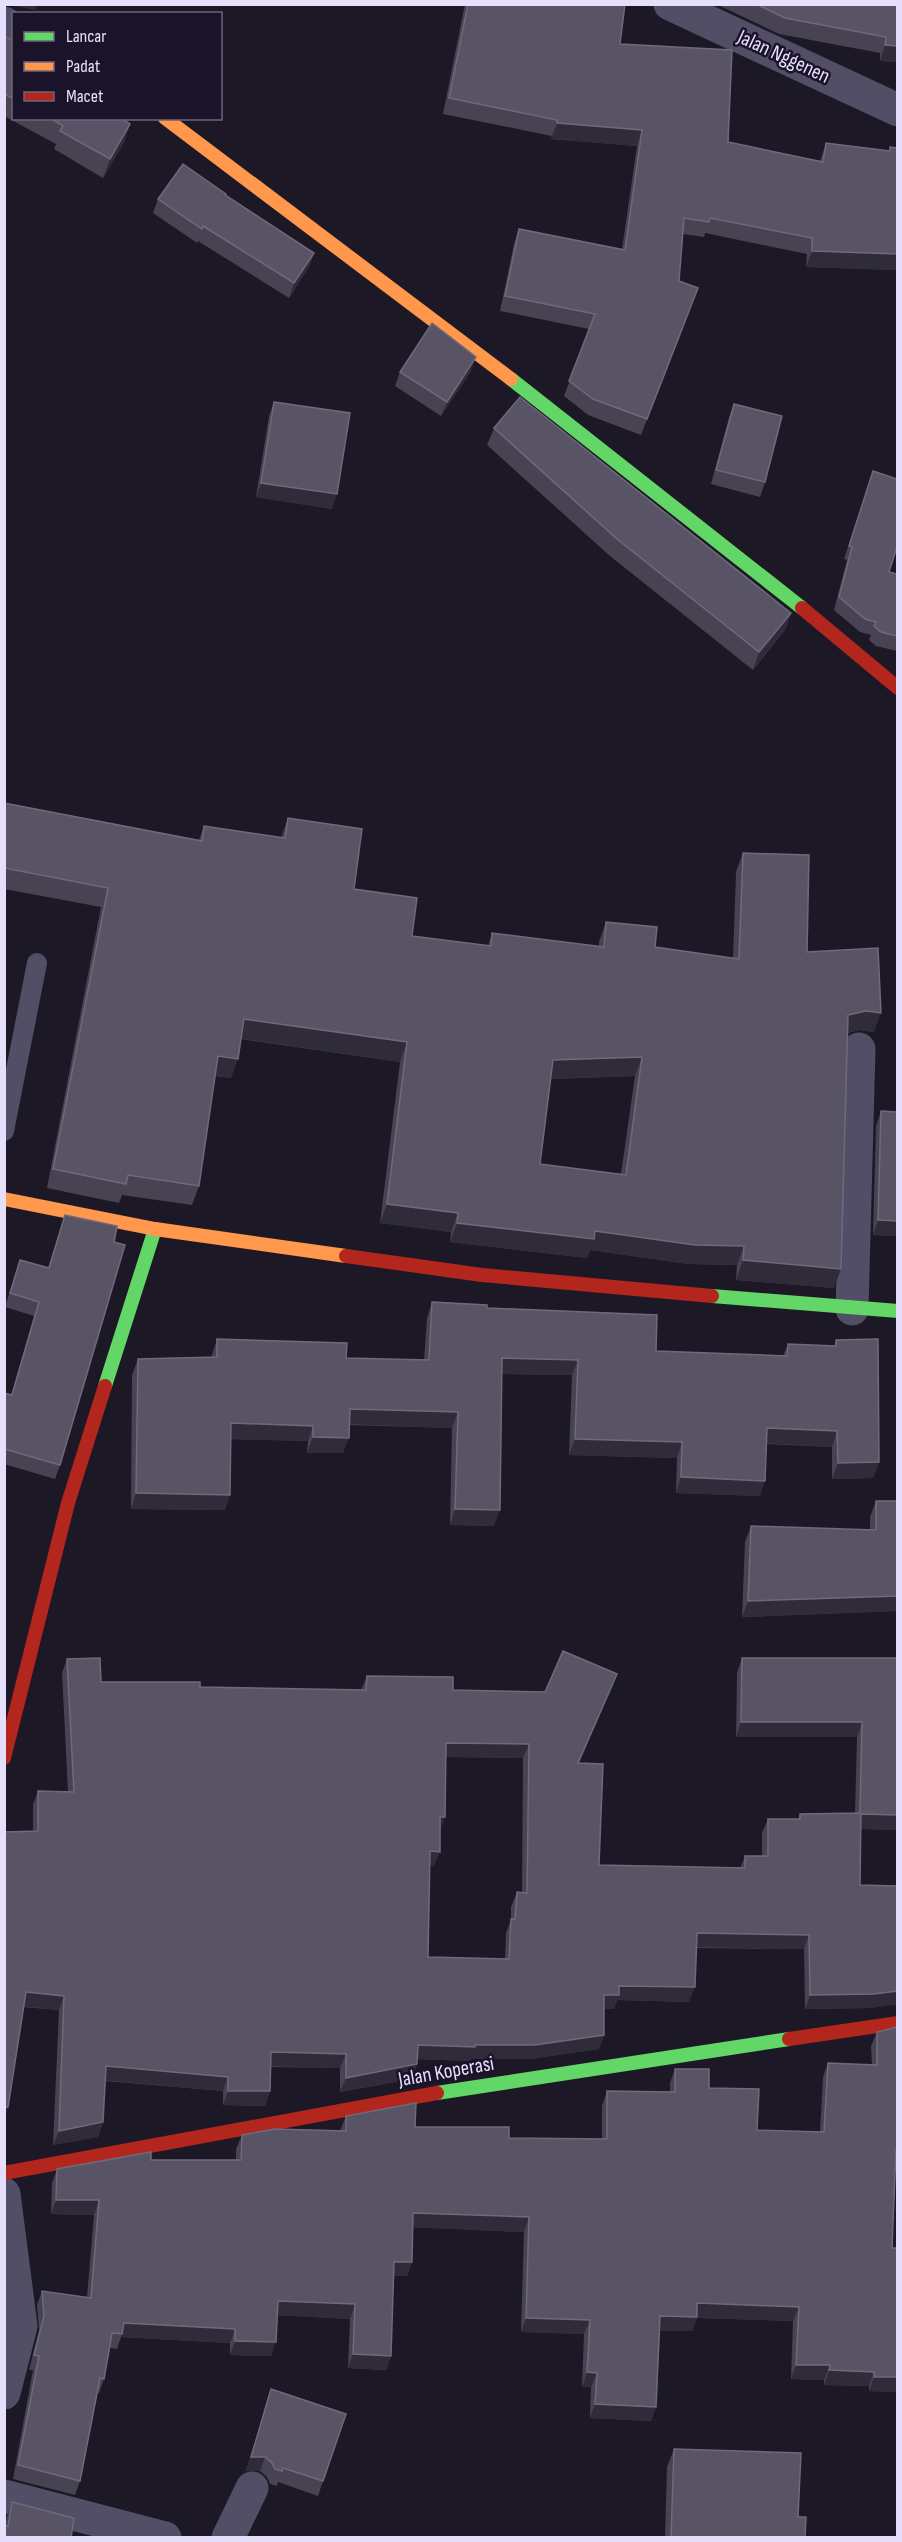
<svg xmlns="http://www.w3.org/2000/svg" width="902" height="2542" viewBox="0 0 902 2542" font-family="'Sofia Sans Condensed',sans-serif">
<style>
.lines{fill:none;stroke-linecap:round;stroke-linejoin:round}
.lane{stroke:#524e65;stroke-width:20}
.street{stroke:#524e65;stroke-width:33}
.fast{stroke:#63d668;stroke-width:14}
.slow{stroke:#ff974d;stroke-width:14}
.jam{stroke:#b3261e;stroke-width:14}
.wall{fill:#484353;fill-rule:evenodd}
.shaded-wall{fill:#2f2b39}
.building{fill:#595465;stroke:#6f697d;stroke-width:1.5;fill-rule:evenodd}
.labels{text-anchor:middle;stroke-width:5;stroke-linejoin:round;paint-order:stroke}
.street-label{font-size:21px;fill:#e5dffc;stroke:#1a132a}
</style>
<rect width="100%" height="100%" fill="#1c1825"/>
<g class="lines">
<polyline class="lane" points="4,1131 37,963"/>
<g class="street">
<polyline points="670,4 898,110"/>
<polyline points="4,23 14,29"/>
<polyline points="852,1309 859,1049"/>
<polyline points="4,2194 21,2326 4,2393"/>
<polyline points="4,2496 165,2538"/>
<polyline points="228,2538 252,2488"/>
</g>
<g class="fast">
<polyline points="511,379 802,608"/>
<polyline points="712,1296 898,1311"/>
<polyline points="105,1386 155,1229"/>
<polyline points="437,2093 789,2039"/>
</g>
<g class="slow">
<polyline points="165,118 511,379"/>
<polyline points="4,1199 155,1229 346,1256"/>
</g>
<g class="jam">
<polyline points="802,608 898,688"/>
<polyline points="346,1256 482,1275 712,1296"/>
<polyline points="4,1758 68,1503 105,1386"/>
<polyline points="789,2039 898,2023"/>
<polyline points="4,2173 437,2093"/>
</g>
</g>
<g class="wall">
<polygon points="465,4 625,4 620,44 728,142 820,161 826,143 889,151 890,147 897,148 897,270 806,267 807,254 705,233 704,237 683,234 679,281 698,288 641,435 588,415 564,396 589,329 500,311 514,244 519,229 622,249 637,146 551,139 552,136 443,114"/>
<polygon points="716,4 897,4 897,62 880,61 880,53 779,34"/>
<polygon points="4,36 14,41 14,118 121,118 130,124 124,142 103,178 54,149 56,144 4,116"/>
<polygon points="226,196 314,253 309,267 289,298 198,241 197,243 153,213 158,199"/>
<polygon points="471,371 441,416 395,386 400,372"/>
<polygon points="274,402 332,509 256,497 269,416"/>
<polygon points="734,404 765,482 760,497 711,484 729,418"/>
<polygon points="494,428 791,613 785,630 753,670 610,556 487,445"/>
<polygon points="873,471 889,572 897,574 897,651 876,646 869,640 871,635 860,632 834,610 847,560 844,559"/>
<path d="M4,803L199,840L204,826L281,838L288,818L354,889L412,936L488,946L492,933L599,946V942L606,922L655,947L733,958L736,872L743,853L807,952L874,1032L859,1030L848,1033L834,1288L736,1280L737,1265L688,1264L590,1250L587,1258L450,1242L451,1232L380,1223L400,1062L241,1039L231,1078L215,1076L199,1186L192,1205L122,1195L119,1203L47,1188L101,907L4,889ZM635,1076L621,1174L540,1164L551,1079Z"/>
<polygon points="881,1111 897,1236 873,1235 876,1126"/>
<polygon points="65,1215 60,1465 55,1479 4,1464 4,1393 11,1395 34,1316 5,1307 20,1260 48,1268"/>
<polygon points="432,1302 487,1308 656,1351 783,1356 788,1344 834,1346 836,1340 879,1462 873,1478 832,1479 832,1447 767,1444 760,1496 676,1493 677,1458 569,1455 572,1375 502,1374 494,1526 450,1525 452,1428 349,1425 343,1453 307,1453 308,1441 231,1439 225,1510 131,1509 132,1375 138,1359 211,1358 217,1339 346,1358 424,1360 427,1318"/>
<polygon points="876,1501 897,1611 742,1617 745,1542 751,1526 870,1530 870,1517"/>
<path d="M742,1658H897V1830L861,1829L860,1885L896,2004L869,2008L805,2009L804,1949L697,1948L689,2002L617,2000L614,2009H604V2035L599,2049L530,2059H471L470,2061L417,2059V2064L412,2079L340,2092V2068L271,2067L270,2091L265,2106L223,2105V2091L105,2081L103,2122L98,2137L53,2145L59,2010L23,2007L8,2107L4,2117V1832L33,1831V1805L38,1791L68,1792L62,1673L67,1659L101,1682L200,1687L361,1690L367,1676L453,1690L545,1692L617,1674L579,1763L599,1865L740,1868L745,1856H762V1833L768,1819H798L800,1814L855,1813L857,1737H736L737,1673ZM446,1757L523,1758L522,1893L517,1892L511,1907V1920L506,1933L505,1959L428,1957L430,1866H434L440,1831Z"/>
<polygon points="877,2032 895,2164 892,2248 897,2392 869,2391 869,2386 824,2385 824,2380 791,2379 793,2321 697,2318 692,2331 660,2331 656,2407 651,2421 590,2418 591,2387 582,2387 584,2334 521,2332 524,2232 412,2227 412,2262 407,2276 393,2276 391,2356 386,2370 348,2368 350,2319 277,2315 271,2356 230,2355 230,2343 121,2337 117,2349 110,2348 104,2379 99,2393 97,2393 80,2481 75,2495 13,2479 33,2370 29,2370 39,2330 37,2305 42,2291 87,2297 94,2215 51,2214 52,2183 57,2169 151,2160 236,2160 236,2149 242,2135 340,2131 346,2116 415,2127 509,2138 602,2139 602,2106 607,2091 670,2092 670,2083 675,2069 709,2088 757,2130 820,2132 823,2077 828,2063 872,2065 871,2046"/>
<polygon points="271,2389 323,2481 318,2496 278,2482 277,2486 270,2484 267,2477 260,2471 246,2471"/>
<polygon points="674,2449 798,2517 805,2538 665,2538 667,2467"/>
<polygon points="12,2502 71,2538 5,2526 7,2516"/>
</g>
<g class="shaded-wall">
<polygon points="4,4 37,4 35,10"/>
<polygon points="885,45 897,46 897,62 880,61"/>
<polygon points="557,123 642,130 637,146 551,139"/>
<polygon points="130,124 124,142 103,178 110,159"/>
<polygon points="812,251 897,254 897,270 806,267"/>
<polygon points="314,253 309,267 289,298 294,283"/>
<polygon points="476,357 471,371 441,416 447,402"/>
<polygon points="261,483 337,494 332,509 256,497"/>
<polygon points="791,613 785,630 753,670 759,652"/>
<polygon points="866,1011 881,1013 874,1032 859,1030 841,1034 848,1015"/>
<polygon points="244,1019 407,1042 400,1062 237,1038"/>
<polygon points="218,1056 238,1059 231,1078 211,1075"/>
<polygon points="642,1057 635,1076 546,1079 553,1060"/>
<polygon points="387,1204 458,1213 451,1232 380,1223"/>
<polygon points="878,1220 897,1221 897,1236 873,1235"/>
<polygon points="457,1223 595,1231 744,1246 737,1265 688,1264 590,1250 587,1258 450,1242"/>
<polygon points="743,1260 841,1269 834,1288 736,1280"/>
<polygon points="502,1358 578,1360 572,1375 496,1374"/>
<polygon points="350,1409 458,1412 452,1428 344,1424"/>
<polygon points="231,1423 313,1426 308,1441 226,1439"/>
<polygon points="767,1428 837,1431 832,1447 762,1443"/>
<polygon points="313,1437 349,1438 343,1453 307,1453"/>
<polygon points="575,1439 682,1442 677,1458 569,1455"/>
<polygon points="879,1462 873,1478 832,1479 838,1463"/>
<polygon points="681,1477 765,1481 760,1496 676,1493"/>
<polygon points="136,1493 230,1495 225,1510 131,1509"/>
<polygon points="455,1509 500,1510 494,1526 450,1525"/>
<polygon points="897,1596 897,1611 742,1617 748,1601"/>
<polygon points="617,1674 612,1688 573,1777 578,1763"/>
<polygon points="741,1722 862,1722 857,1737 736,1737"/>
<polygon points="446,1743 529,1744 523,1758 441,1757"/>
<polygon points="861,1814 897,1815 897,1830 856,1829"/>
<polygon points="440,1817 445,1817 440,1831"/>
<polygon points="430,1851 440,1852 434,1866 425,1866"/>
<polygon points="697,1933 809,1935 804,1949 692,1947"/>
<polygon points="619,1986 695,1987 689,2002 617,2000 614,2009 599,2009 604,1995"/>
<polygon points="897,1991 897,2005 869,2008 805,2009 810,1995"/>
<polygon points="26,1992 64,1996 59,2010 20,2006"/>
<polygon points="604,2035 599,2049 530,2059 471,2059 470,2061 413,2059 418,2045 475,2045"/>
<polygon points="271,2052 346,2054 340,2068 266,2066"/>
<polygon points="417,2064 412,2079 340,2092 346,2078"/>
<polygon points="106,2066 228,2077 223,2091 101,2080"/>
<polygon points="228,2091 270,2091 265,2106 223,2105"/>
<polygon points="4,2107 8,2107 4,2117"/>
<polygon points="103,2122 98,2137 53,2145 59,2131"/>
<polygon points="896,2150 897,2150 897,2164 890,2164"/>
<polygon points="56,2200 99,2200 94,2215 51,2214"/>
<polygon points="413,2213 529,2217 524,2232 407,2227"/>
<polygon points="394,2262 412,2262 407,2276 389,2276"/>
<polygon points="278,2301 355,2304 350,2319 273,2315"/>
<polygon points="697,2303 799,2307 793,2321 697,2318 692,2331 655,2331 660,2316"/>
<polygon points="526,2318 590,2320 584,2334 521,2332"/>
<polygon points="124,2323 235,2329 230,2343 121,2337"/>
<polygon points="235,2341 276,2342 271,2356 230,2355"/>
<polygon points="353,2354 391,2356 386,2370 348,2368"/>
<polygon points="796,2365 830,2365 824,2380 791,2379"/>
<polygon points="829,2370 874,2372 869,2386 824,2385"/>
<polygon points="587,2372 597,2373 591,2387 582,2387"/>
<polygon points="874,2377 897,2377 897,2392 869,2391"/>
<polygon points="595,2404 656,2407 651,2421 590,2418"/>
<polygon points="251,2457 265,2457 260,2471 246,2471"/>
</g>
<g class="building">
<polygon points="468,4 625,4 620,44 732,50 728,142 823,162 826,143 890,151 890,147 897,148 897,254 812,251 812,238 710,218 709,222 684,218 679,281 698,288 647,419 593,399 569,381 595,314 505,296 519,229 625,250 642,130 557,123 557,120 449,98"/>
<polygon points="756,4 897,4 897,46 885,45 886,37 785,18"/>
<polygon points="4,36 14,41 14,99 4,94"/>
<polygon points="50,118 121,118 130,124 110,159 60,131 63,126"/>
<polygon points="183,164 226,194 225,195 314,253 294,283 203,226 202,229 158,199"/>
<polygon points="432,323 476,357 447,402 400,372"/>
<polygon points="520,397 791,613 759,652 617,539 494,428"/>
<polygon points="274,402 350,413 337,494 261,483"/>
<polygon points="734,404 782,416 765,482 716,470"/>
<polygon points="873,471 897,479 897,547 889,572 897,574 897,636 881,632 874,626 876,622 865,619 839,597 852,547 849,546"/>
<path d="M4,803L202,841L204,826L285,838L288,818L362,829L354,889L417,898L412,936L491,946L492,933L604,947L606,922L657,927L655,947L739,959L743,853L809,855L807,952L878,948L881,1013L866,1011L848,1015L841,1269L743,1260L744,1246L695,1245L595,1231L594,1239L457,1223L458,1213L387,1204L407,1042L244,1019L238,1059L218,1056L199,1186L128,1175L126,1184L53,1169L108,888L4,868ZM642,1057L626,1175L540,1164L553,1060Z"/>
<polygon points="881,1111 897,1112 897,1221 878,1220"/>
<polygon points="65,1215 117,1226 114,1242 125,1245 60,1465 4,1449 4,1393 12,1395 39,1302 10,1293 20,1260 49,1268"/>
<polygon points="432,1302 487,1305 487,1308 657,1315 656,1351 787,1356 788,1344 836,1346 836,1340 878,1339 879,1462 838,1463 837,1431 767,1428 765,1481 681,1477 682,1442 575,1439 578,1360 502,1358 500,1510 455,1509 458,1412 350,1409 349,1438 313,1437 313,1426 231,1423 230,1495 136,1493 138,1359 217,1357 217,1339 347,1343 346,1358 429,1360"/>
<polygon points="876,1501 897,1501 897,1596 748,1601 751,1526 876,1530"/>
<path d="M563,1651L617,1674L578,1763L603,1764L599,1865L745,1868V1856H768V1819H800V1814L860,1813L862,1722H741L742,1658H897V1815L861,1814L860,1885L897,1886V1991L874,1994L810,1995L809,1935L697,1933L695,1987L619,1986V1995H604V2035L535,2045H475V2047L418,2045L417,2064L346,2078V2054L271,2052L270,2091H228V2077L106,2066L103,2122L59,2131L64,1996L26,1992L8,2107H4V1832L38,1831V1791L74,1792L67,1659L100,1658L101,1682H200V1687L366,1690L367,1676L453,1677V1690L545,1692ZM446,1743L529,1744L527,1893L517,1892L515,1919H511L509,1959L428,1957L430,1851L440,1852V1817H445Z"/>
<polygon points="897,2027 897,2150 896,2150 892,2248 897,2248 897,2377 874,2377 874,2372 829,2370 830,2365 796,2365 799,2307 697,2303 697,2317 660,2316 656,2407 595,2404 597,2373 587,2372 590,2320 526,2318 529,2217 413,2213 412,2262 394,2262 391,2356 353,2354 355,2304 278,2301 276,2342 235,2341 235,2329 124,2323 122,2334 112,2333 104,2379 100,2378 80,2481 18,2465 39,2356 34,2355 44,2316 42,2291 91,2298 99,2200 56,2200 57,2169 151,2152 151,2160 241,2160 242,2135 275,2129 346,2131 346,2116 416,2103 415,2127 509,2127 509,2138 607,2139 607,2091 675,2092 675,2069 709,2069 709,2088 759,2089 757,2130 824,2132 828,2063 877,2065 877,2032"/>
<polygon points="271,2389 346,2414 323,2481 283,2468 282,2471 275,2469 272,2463 265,2457 251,2457"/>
<polygon points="674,2449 801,2453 798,2517 806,2517 805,2538 671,2538"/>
<polygon points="12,2502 74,2518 71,2538 4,2538 4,2525 8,2526"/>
</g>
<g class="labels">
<g class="street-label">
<text transform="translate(784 56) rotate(25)" y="7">Jalan Nggenen</text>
<text transform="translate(446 2071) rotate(-10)" y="7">Jalan Koperasi</text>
</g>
</g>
<rect width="902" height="2542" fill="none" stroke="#e5dffc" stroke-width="12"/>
<rect x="12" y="12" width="210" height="108" fill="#1a132a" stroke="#6b657e" stroke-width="1.5"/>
<rect x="24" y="32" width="30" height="9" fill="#63d668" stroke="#6b657e" stroke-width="1.5"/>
<text x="66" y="42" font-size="18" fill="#e5dffc">Lancar</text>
<rect x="24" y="62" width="30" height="9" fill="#ff974d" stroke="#6b657e" stroke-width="1.5"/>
<text x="66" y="72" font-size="18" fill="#e5dffc">Padat</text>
<rect x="24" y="92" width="30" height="9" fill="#b3261e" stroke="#6b657e" stroke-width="1.5"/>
<text x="66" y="102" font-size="18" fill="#e5dffc">Macet</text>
</svg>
